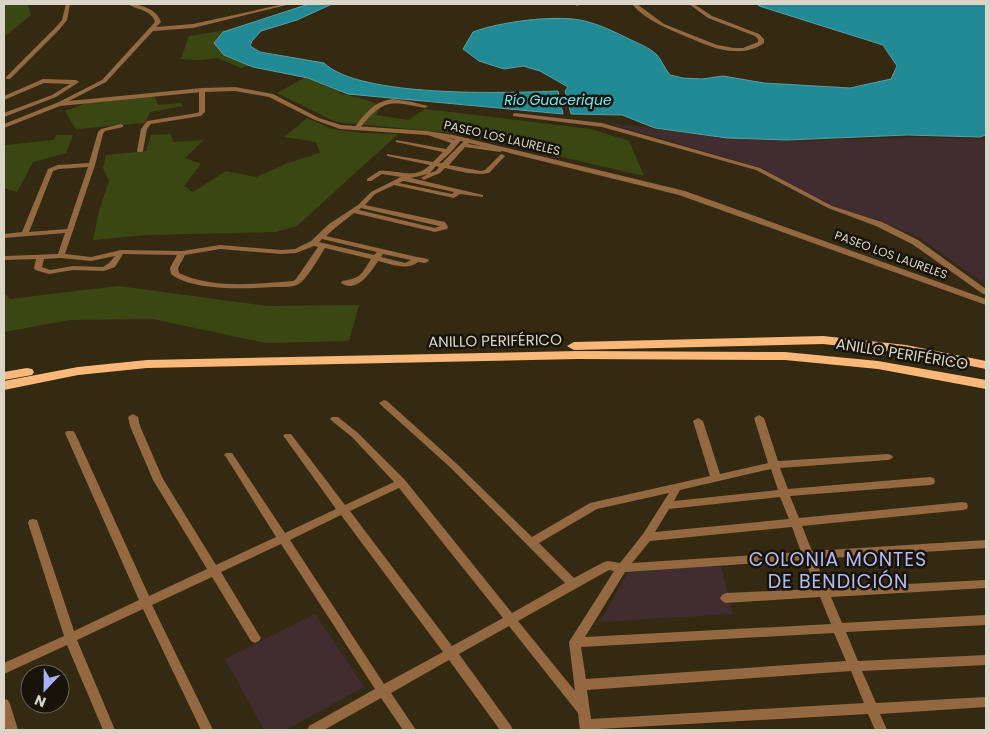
<svg xmlns="http://www.w3.org/2000/svg" width="990" height="734" viewBox="0 0 990 734" font-family="Poppins,sans-serif">
<style>
.education{fill:#412c2f}
.green{fill:#3b4713}
.water{fill:#218a95;stroke:#58a0a4}
.lines{fill:none;stroke-linecap:round;stroke-linejoin:round}
.river{fill:#218a95;fill-rule:evenodd}
.minor{fill:#946841;fill-rule:evenodd}
.tertiary{fill:#946841;fill-rule:evenodd}
.trunk{fill:#fbb879;fill-rule:evenodd}
.labels{text-anchor:middle;stroke-width:5;stroke-linejoin:round;paint-order:stroke}
.far-street-label{font-size:12px;fill:#dad5c6;stroke:#171309}
.far-water-label{font-size:14px;font-style:italic;fill:#68e9f9;stroke:#171309}
.street-label{font-size:15px;fill:#dad5c6;stroke:#171309}
.near-neighbourhood-label{font-size:19px;letter-spacing:1px;fill:#b5baf3;stroke:#171309}
</style>
<rect width="100%" height="100%" fill="#342a11"/>
<g class="education">
<polygon points="604,122 729,139 794,141 916,137 986,139 986,285 920,238 879,220 827,205 762,168"/>
<polygon points="721,566 733,614 600,622 629,570"/>
<polygon points="315,614 364,687 286,730 264,730 225,659"/>
</g>
<g class="green">
<polygon points="4,4 28,4 31,15 4,37"/>
<polygon points="233,29 217,39 221,51 258,63 241,68 217,58 202,60 181,59 189,36"/>
<polygon points="308,76 347,87 339,93 367,100 381,106 376,115 408,120 425,109 591,129 629,141 644,176 462,134 336,122 277,93"/>
<polygon points="155,97 158,105 181,103 183,106 150,112 145,123 76,129 65,111 87,103"/>
<polygon points="307,118 332,129 362,133 398,134 297,226 276,232 147,235 93,240 99,211 109,181 103,168 106,155 146,151 151,135 171,134 173,142 204,140 185,158 201,164 184,186 193,192 226,171 256,177 288,163 320,153 316,142 284,137"/>
<polygon points="56,135 73,135 66,153 33,162 17,192 4,188 4,147 5,145 54,140"/>
<polygon points="118,286 268,306 359,305 349,341 266,343 153,319 70,320 4,332 4,293 10,299"/>
</g>
<g class="water">
<path d="M309,4H332L297,20L261,31L252,41L250,46L260,52L324,63C360,98 507,93 558,91L563,114L348,94L308,78L253,67L224,55L214,43L223,32Z"/>
<path d="M757,4H986V135L980,137L907,135L787,140L727,138L655,128L622,115L571,114L565,91L568,87L540,71L523,66L504,69L479,61L463,49L473,32C499,22 553,15 580,20C596,23 613,31 627,38C637,43 649,47 657,55C662,61 665,69 670,75L683,78L702,79L723,76L764,83L850,88L891,79L897,66L883,45L759,6Z"/>
</g>
<g class="lines">
<polygon class="river" points="538,98 589,100 594,103 589,106 534,103 533,101 534,99"/>
<g class="minor">
<polygon points="66,4 70,4 67,20 59,30 10,79 6,79 6,77 55,28 62,20"/>
<path d="M128,4C140,4 157,9 161,22L156,27L193,24L284,4H291L193,28L153,31L106,82L61,105H57V103L102,80L155,22C151,9 136,10 128,4Z"/>
<polygon points="576,4 580,4 580,5 576,6"/>
<path d="M632,4H637L664,24L717,45L734,48H743L758,42V39L755,36L708,18L689,4H694L712,16L759,34L764,39V43C756,49 745,52 735,51C718,51 702,43 687,37C667,28 646,21 632,4Z"/>
<polygon points="43,79 76,80 79,82 56,97 4,117 4,113 52,95 70,84 44,83 4,100 4,96"/>
<polygon points="202,88 205,90 205,112 201,116 151,124 147,129 143,151 142,152 138,152 137,151 141,129 147,121 197,113 199,112 199,90"/>
<path d="M393,99L412,102L428,106L425,108C387,100 383,100 358,130H354V128C365,114 374,101 393,99Z"/>
<polygon points="515,113 602,123 760,168 832,206 882,222 918,240 986,289 986,294 983,294 912,244 876,226 828,208 756,170 602,127 513,116 513,114"/>
<path d="M121,124L123,125V127L105,131L103,134L95,165L65,254L91,257L121,250L182,251L220,245L281,250L295,249L311,241L329,224L358,205L371,192L401,177L382,174L371,181H367V179L379,171C398,169 414,181 430,165L387,156V154L433,162L443,152L396,142V140L446,149L451,143L425,134V132H429L454,140L458,137H462L463,138L451,152L439,163H442L466,139L468,138L471,140L468,144L502,149V151L500,152L465,147L449,165L481,171L485,170L500,155L502,154L505,156L489,173C475,176 460,171 445,168L440,173L426,179L424,180L421,178L428,174L411,178L483,195V197L460,194L454,198L394,185L375,194L365,205L445,222L448,227L447,229L435,232L354,213L335,228L326,236L417,257L428,259L429,261L425,263L418,262C407,271 391,264 378,261C371,272 357,294 341,283L342,281C361,278 361,275 371,259L325,248C320,256 307,279 300,283C294,288 282,287 274,287C248,289 191,291 171,274L170,268L177,255L123,254L115,267L104,271L73,270L49,274L35,270L34,268L36,259L4,260V256H6L58,254L65,233L4,238V234L22,232L48,169L58,165L89,163L98,132L101,129ZM436,166L439,167L436,171L430,173ZM88,167L67,229L29,232L53,171L59,169ZM403,181H404L454,192L452,194L399,183ZM361,208L439,226H440L435,228L359,210ZM322,239L377,252L374,255L319,242ZM314,246L318,247L296,279L293,281C256,284 212,289 179,273L178,268L185,255L220,249L281,254L296,253ZM383,254L411,260L405,263L381,257ZM115,256L109,263L103,267L73,266L50,270L42,267L44,259L61,258L91,261Z"/>
<path d="M384,400L387,401L457,464L532,537L590,503L710,476L693,421L698,418L703,421L720,474L768,463L754,418L759,415L764,418L778,461L888,454L891,455L893,457L891,459L888,460L780,468L788,489L930,477L934,478L935,481L934,484L930,485L790,496L799,518L963,502L967,503L968,506L967,509L963,510L802,526L812,551L986,540V548L815,559L827,588L986,580V588L831,597L842,623L986,615V625L846,632L858,661L986,655V665L862,671L876,703L986,697V707L880,714L887,730H875L868,714L580,730L578,713L509,626L459,654L511,726L513,730H500L449,660L391,693L416,730H403L381,698L324,730H307L309,726L375,689L281,544L221,572L259,635L261,638L259,641L255,643L251,641L212,577L152,605L213,730H201L143,609L77,640L115,730H103L67,645L4,674V663L64,636L28,523L29,520L33,519L37,520L74,631L139,600L65,433L67,431H73L75,433L149,596L207,569L153,480L130,426L128,417L133,414L138,417L140,426L163,479L216,565L276,537L226,457L224,455L226,453H232L285,533L336,509L285,438L283,436L285,434H291L345,505L394,482L352,437L332,421L330,419L332,417H338L358,433L405,480L512,613L565,583L451,468L381,405L379,403ZM771,469L778,490L674,501L680,490ZM399,488L503,618L452,646L350,511ZM669,493L643,534L620,563L608,561L604,562L574,578L539,543L597,509ZM780,497L789,519L655,532L669,509ZM341,515L443,652L384,684L290,540ZM792,527L801,552L632,563L650,541ZM805,560L816,589L726,593L722,595L720,598L722,601L726,603L820,597L831,624L585,637L625,572ZM609,570L614,571L569,642L575,691L518,621ZM834,633L846,661L586,679L581,647ZM851,671L864,703L591,719L587,690Z"/>
<polygon points="4,699 8,700 10,704 18,730 6,730 4,724"/>
</g>
<polygon class="tertiary" points="235,87 273,94 319,118 341,125 427,131 453,135 685,191 986,299 986,305 679,195 453,139 427,135 340,129 315,120 269,97 235,91 202,92 60,106 4,128 4,124 59,102 202,88"/>
<g class="trunk">
<polygon points="823,336 906,345 986,361 986,369 906,353 823,344 574,350 567,346 574,342"/>
<polygon points="578,351 785,352 878,361 986,380 986,389 878,369 785,360 578,359 147,368 78,375 4,390 4,381 78,367 147,360"/>
<polygon points="27,368 32,369 34,372 32,375 4,380 4,372"/>
</g>
</g>
<g class="labels">
<g class="far-street-label">
<text transform="translate(502 138) rotate(13)" y="4">PASEO LOS LAURELES</text>
<text transform="translate(891 255) rotate(20)" y="4">PASEO LOS LAURELES</text>
</g>
<g class="far-water-label">
<text x="558" y="105">Río Guacerique</text>
</g>
<g class="street-label">
<text transform="translate(495 341) rotate(-1)" y="5">ANILLO PERIFÉRICO</text>
<text transform="translate(902 354) rotate(9)" y="5">ANILLO PERIFÉRICO</text>
</g>
<g class="near-neighbourhood-label">
<text x="838" y="566">COLONIA MONTES<tspan x="838" dy="22">DE BENDICIÓN</tspan></text>
</g>
</g>
<rect width="990" height="734" fill="none" stroke="#dad5c6" stroke-width="10"/>
<g transform="translate(45 689) rotate(202)"><circle r="24" fill="#171309" stroke="#656155"/>
<path d="M0-4L9 19L0 12L-9 19Z" fill="#aab0fb"/>
<text y="-8" font-size="14" font-weight="bold" text-anchor="middle" fill="#dad5c6">N</text>
</g>
</svg>
